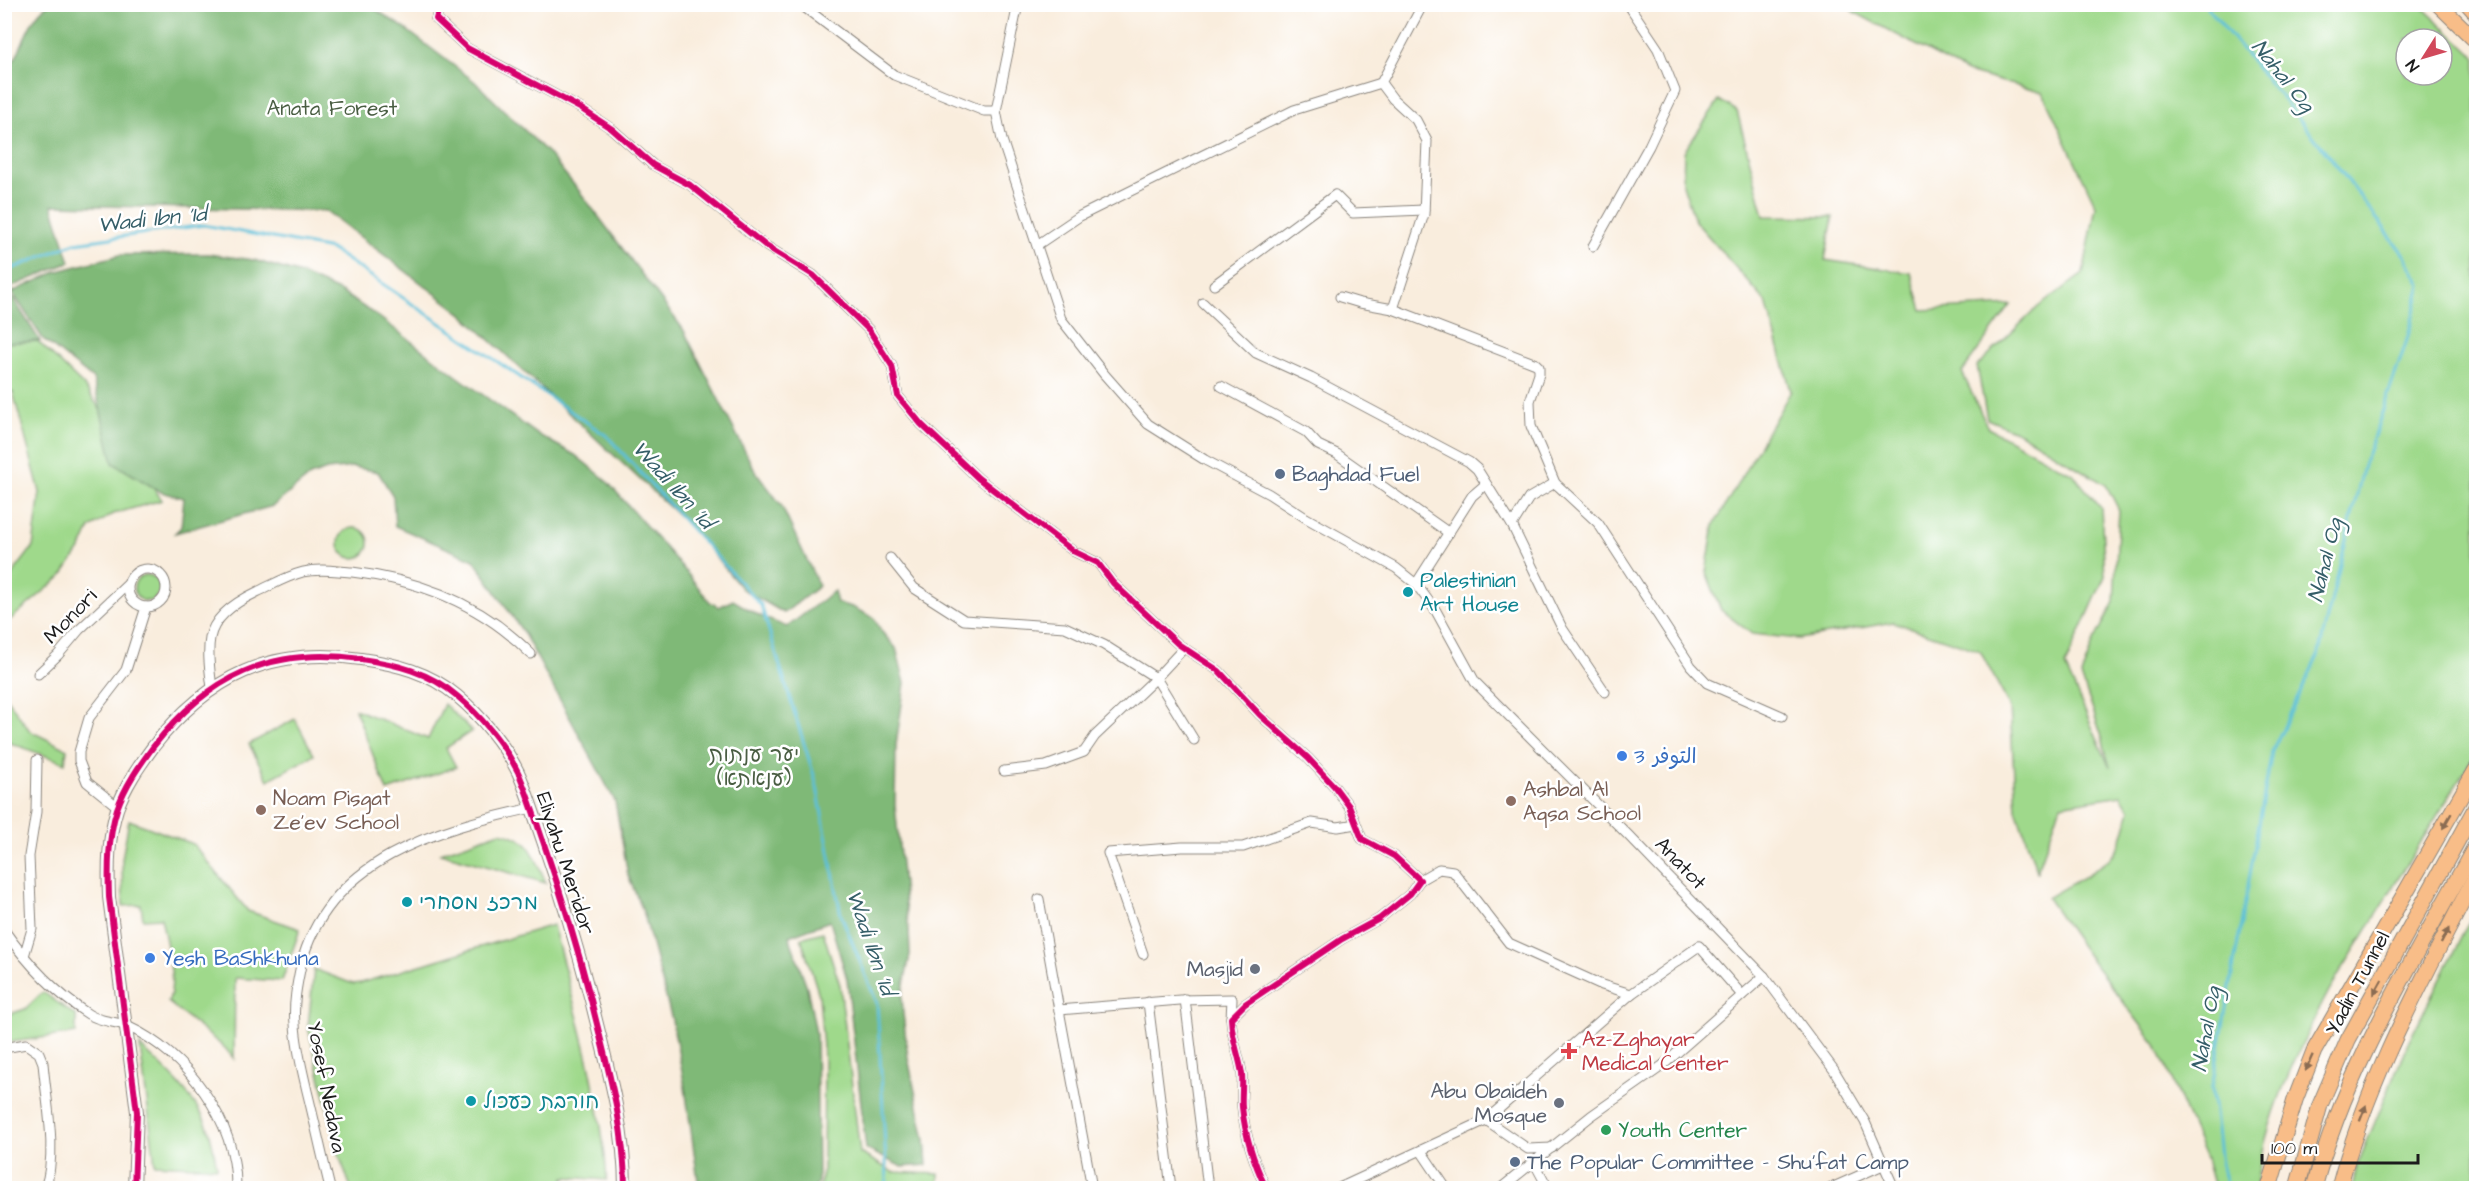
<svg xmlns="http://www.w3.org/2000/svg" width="2481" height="1193" viewBox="0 0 2481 1193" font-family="'Architects Daughter','Playpen Sans Arabic','Playpen Sans Hebrew',sans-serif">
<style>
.green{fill:#9fd98b;stroke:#5e7a54;stroke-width:1.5;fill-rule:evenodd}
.forest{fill:#7fb977;stroke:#4e6a4a;stroke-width:1.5}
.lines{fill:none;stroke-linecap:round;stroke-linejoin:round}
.stream{stroke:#5bc0d9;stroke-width:3}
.minor-casing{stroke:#8a847c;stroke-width:11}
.tertiary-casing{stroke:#8a847c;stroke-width:14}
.trunk-casing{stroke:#8a847c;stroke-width:17}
.minor{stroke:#fff;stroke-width:9}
.tertiary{stroke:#fff;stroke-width:12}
.trunk{stroke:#f8bd88;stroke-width:15}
.cycleway-casing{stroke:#fff;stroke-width:10}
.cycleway{stroke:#d6006c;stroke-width:6}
.oneway{fill:#8a6c52}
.service-dot{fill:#5c6f8a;stroke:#fff;stroke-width:2}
.culture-dot{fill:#0f9aa8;stroke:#fff;stroke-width:2}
.shop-dot{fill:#3f7fe0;stroke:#fff;stroke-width:2}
.education-dot{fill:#8d6e63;stroke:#fff;stroke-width:2}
.worship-dot{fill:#6b7280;stroke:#fff;stroke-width:2}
.health-dot{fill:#e0444e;stroke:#fff;stroke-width:2}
.leisure-dot{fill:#2e9e5b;stroke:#fff;stroke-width:2}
.labels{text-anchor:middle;stroke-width:5;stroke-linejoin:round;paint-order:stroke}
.park-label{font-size:21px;fill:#4a5e43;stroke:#fff}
.service-label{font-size:21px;fill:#4e5e75;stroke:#fff;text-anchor:start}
.culture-label{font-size:21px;fill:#0d838f;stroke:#fff;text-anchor:start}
.street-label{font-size:21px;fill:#1c1c1c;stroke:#fff}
.shop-label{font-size:21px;fill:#366cbe;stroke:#fff;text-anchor:start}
.education-label{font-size:21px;fill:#785e54;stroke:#fff;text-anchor:start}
.worship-label{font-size:21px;fill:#5b616d;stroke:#fff;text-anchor:end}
.health-label{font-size:21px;fill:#be3a42;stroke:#fff;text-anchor:start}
.leisure-label{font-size:21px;fill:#27864d;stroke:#fff;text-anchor:start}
.water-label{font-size:22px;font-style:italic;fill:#355e68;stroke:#fff}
</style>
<rect width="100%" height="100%" fill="#fff"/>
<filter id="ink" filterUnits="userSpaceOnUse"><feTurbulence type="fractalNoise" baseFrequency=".0167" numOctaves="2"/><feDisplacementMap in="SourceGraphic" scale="12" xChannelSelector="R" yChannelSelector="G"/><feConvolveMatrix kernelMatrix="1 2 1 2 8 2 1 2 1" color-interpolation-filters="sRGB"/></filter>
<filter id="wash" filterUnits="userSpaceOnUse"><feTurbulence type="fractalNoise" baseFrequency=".008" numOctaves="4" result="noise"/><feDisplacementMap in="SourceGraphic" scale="24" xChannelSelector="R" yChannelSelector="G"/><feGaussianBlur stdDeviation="1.35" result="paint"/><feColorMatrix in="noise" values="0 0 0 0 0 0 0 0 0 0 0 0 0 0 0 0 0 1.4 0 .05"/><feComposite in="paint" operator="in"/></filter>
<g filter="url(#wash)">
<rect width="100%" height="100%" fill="#f9eddd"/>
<g class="green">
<path d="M1848,5H2420L2476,58V753L2330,989C2297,1051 2265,1118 2256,1188H2214L2206,1159L2156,1045L2086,953L2047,898C2066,886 2105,868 2117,850C2124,838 2126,823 2130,810L2121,795L2061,805L2037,872L2016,809L2010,707L1980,651L1893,622L1800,639L1752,634L1721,610L1706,572L1714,525L1791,391L1766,302L1695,221L1683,185L1684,152L1719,100L1737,111L1764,216L1833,217L1825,260L1911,273L1922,310L2011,305L1962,372L1988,428L2073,474L2101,508L2105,576L2065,666L2110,768L2101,734L2081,676L2094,641L2114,602L2119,510L2106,485L2020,433L1987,419L1977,366L2038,307L2083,274L2096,206L2043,93L1967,72L1852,11ZM2406,39H2442V75H2406Z"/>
<polygon points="20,324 85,387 162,500 113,514 90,528 81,548 62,576 5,624 4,585 33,547 40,492 13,392 5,393 5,326"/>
<circle cx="354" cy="543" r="15"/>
<circle cx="147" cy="588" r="13"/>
<polygon points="5,696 30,731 67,749 65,763 5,741"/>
<polygon points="444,704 472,731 446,748 456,767 387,791 355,709 428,739"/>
<polygon points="295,719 314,755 268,780 249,744"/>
<path d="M129,820L193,844L248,911L300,929L282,981L235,978L234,1059L225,1048L168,1002C178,983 165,939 161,918L143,919L141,905L123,906L122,859Z"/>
<path d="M500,832C532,838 534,855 546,883L440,853Z"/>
<polygon points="2476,908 2476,1188 2352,1188 2357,1166 2405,1049"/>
<path d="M553,925C575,1009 601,1092 607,1180L565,1177L563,1188H351L340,1158L308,1027L314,969L353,984L361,983Z"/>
<polygon points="823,932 840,985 860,1153 893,1172 939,1174 938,1188 819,1188 823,1173 824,1061 819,995 801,938"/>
<polygon points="43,992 76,1016 76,1033 5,1043 4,1011 7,1015 25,1009"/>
<path d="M140,1046C164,1068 193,1094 207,1125C212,1138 214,1153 217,1167L155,1164Z"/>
</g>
<g class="forest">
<path d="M367,4L403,27L474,81L547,152L580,192L683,329L754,469L781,505L819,586L784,613L742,589L692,528L462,314L326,211L52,205L70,262L7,289L40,341L5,343V72C9,66 15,60 18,53C26,36 32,15 49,4Z"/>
<polygon points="208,254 254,260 301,274 341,292 379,317 457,376 537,434 575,455 605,479 683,568 710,602 719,607 733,600 760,616 787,627 834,591 837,603 852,607 874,618 882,632 896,648 905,683 896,745 895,805 905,904 909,929 910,955 902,995 903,1013 908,1058 925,1140 927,1165 902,1167 866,1149 847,979 830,921 789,936 807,987 816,1033 818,1181 815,1188 699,1188 685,1087 672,1020 644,914 628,875 615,801 523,632 474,560 395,526 393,496 378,472 353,467 327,470 310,476 273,506 175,533 181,527 184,498 161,492 113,463 93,379 43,339 12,292 58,271 120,255"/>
</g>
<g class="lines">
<g class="stream">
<polyline points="2205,4 2331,158 2405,256 2421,285 2407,340 2364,465 2318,656 2272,751 2212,1087 2221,1164 2227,1188"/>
<polyline points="4,272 75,243 204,225 331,249 607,436 761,605 816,782 841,915 877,1003 887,1180 884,1188"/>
</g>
</g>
</g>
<g filter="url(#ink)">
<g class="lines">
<g class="minor-casing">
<g id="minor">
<path d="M440,4L436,19L467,48L580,108L612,129L653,165L690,185L766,246L813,275L869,330L892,366L898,396L921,424L978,478L1073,551L1098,563L1113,583L1178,644L1219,671L1260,715L1308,758L1334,786L1349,806L1362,839L1394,856L1420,880L1410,894L1379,919L1342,939L1245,1004L1231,1018C1232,1041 1239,1054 1242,1074C1243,1085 1241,1096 1242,1107C1245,1135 1254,1163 1266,1188"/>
<polyline points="800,4 894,75 984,111 996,111 1002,140 1061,319 1104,374 1148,424 1205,460 1269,494 1306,518 1396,568 1416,584 1436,611 1475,682 1629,836 1764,976 1834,1070 1865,1122 1894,1188"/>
<polyline points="996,111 1018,4"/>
<polyline points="1037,245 1080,216 1294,110 1381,83"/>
<polyline points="1593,246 1649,146 1675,91 1658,49 1628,4"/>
<polyline points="1214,285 1335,195 1353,213 1424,210"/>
<polyline points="1340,297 1360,303 1393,309 1536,364 1539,367 1539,374 1530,401 1531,426 1555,483 1598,523 1691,666 1707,683 1782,716"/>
<polyline points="1203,303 1256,353 1311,378 1469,462 1477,469 1512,525 1562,628 1605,692"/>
<polyline points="1393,309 1424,214 1427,141 1416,120 1393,99 1381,83 1423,4"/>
<polyline points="1221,386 1306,432 1318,445 1337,454 1449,533"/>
<polyline points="1512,525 1529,498 1555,483"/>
<polyline points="890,558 914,588 964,620 1065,627 1104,645 1156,678 1184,648"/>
<circle cx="147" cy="588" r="19"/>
<polyline points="1416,584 1472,496 1486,484"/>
<polyline points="38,674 58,655 79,630 129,583"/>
<path d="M212,688C210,672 207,654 210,638C214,616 238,601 257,592C272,585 287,576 303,572C319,568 336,571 352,572C420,580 483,605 531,654"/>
<polyline points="1004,771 1046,766 1084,752 1095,736 1156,678 1194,740"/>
<polyline points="118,807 87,782 79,761 79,752 89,718 126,670 146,607"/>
<polyline points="1420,880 1439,869 1453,871 1509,943 1602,985 1631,994"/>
<polyline points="1039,899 1059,1010 1180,1000 1232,999 1231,1018"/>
<path d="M4,930C27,963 54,992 88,1014C100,1022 114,1021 127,1026C187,1053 237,1122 236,1188"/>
<polyline points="1143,954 1108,853 1182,847 1243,847 1312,823 1338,827 1356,824"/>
<polyline points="24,956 32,929 29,856 36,812 37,760"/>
<polyline points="1185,999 1208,1188"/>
<polyline points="1148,1002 1171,1188"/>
<polyline points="1059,1010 1092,1188"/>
<path d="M4,1048L26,1044L39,1053L43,1063C46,1100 58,1154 45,1188"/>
<polyline points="1486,1120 1631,994 1699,946 1742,995"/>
<polyline points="1421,1151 1446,1188"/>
<polyline points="1534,1162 1548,1188"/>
<path d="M330,1188C322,1156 315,1123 307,1091C302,1069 296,1046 295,1024C293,1004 297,984 301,965C328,859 437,829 532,808"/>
<polyline points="1339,1188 1486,1120 1528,1149 1552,1148"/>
<polyline points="1501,1188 1591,1116 1662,1066 1764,976"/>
<polyline points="1831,1188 1883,1165"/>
</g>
</g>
<g class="tertiary-casing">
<path id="tertiary" d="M134,1188L137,1112L109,897C108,868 108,837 117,809C125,786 139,766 153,747C208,676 272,646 361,659C396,664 429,672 457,696C481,716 504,744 518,772C528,794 535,818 543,841C561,893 577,946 591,1000C606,1062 625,1124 625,1188"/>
</g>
<g class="trunk-casing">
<g id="trunk">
<polyline points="2438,4 2476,41"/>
<polyline points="2468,4 2476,13"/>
<polyline points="2269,1188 2295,1100 2314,1051 2476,770"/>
<polyline points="2297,1188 2320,1105 2348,1040 2476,807"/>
<path d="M2314,1188C2346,1066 2416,956 2476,845"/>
<path d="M2339,1188C2368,1077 2425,976 2476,875"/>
</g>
</g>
<use href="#minor" class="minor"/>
<use href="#tertiary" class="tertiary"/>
<use href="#trunk" class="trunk"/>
<g class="cycleway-casing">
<g id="cycleway">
<path d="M440,4L436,19L467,48L580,108L612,129L653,165L690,185L766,246L813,275L869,330L892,366L898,396L921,424L978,478L1073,551L1098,563L1113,583L1178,644L1219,671L1260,715L1308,758L1334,786L1349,806L1362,839L1394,856L1420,880L1410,894L1379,919L1342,939L1245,1004L1231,1018C1232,1041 1239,1054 1242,1074C1243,1085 1241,1096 1242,1107C1245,1135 1254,1163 1266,1188"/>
<path d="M134,1188L137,1112L109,897C108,868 108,837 117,809C125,786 139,766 153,747C208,676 272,646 361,659C396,664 429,672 457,696C481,716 504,744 518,772C528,794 535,818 543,841C561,893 577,946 591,1000C606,1062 625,1124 625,1188"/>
</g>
</g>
<use href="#cycleway" class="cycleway"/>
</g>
<defs><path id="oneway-solid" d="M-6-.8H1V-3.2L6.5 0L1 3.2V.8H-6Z" transform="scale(1.5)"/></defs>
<g class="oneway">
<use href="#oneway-solid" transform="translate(2447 821) rotate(120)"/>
<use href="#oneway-solid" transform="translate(2445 936) rotate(-63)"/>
<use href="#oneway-solid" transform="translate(2378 987) rotate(119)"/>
<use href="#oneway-solid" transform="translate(2309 1063) rotate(114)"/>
<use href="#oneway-solid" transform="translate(2363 1113) rotate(-69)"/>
</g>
</g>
<g class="service-dot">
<circle cx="1280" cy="474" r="6"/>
<circle cx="1515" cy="1162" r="6"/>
</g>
<g class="culture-dot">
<circle cx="1408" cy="592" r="6"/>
<circle cx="407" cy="902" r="6"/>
<circle cx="471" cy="1101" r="6"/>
</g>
<g class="shop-dot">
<circle cx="1622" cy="756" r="6"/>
<circle cx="150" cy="958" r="6"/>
</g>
<g class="education-dot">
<circle cx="1511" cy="801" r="6"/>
<circle cx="261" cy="810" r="6"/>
</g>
<g class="worship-dot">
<circle cx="1255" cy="969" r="6"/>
<circle cx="1559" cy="1103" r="6"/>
</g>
<path class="health-dot" d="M1566 1042h6v6h6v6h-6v6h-6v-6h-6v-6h6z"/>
<circle class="leisure-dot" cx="1606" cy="1130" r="6"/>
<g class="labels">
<g class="park-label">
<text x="332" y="115">Anata Forest</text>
<text x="754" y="761">יער ענתות<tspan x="754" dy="24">(ענאתא)</tspan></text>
</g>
<g class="service-label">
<text x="1292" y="481">Baghdad Fuel</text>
<text x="1527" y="1169">The Popular Committee - Shu'fat Camp</text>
</g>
<g class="culture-label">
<text x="1420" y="587">Palestinian<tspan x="1420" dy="24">Art House</tspan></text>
<text x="419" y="909">מרכז מסחרי</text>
<text x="483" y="1108">חורבת כעכול</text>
</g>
<g class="street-label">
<text transform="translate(70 616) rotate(-46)" y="7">Monori</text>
<text transform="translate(566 863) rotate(72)" y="7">Eliyahu Meridor</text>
<text transform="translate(1681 863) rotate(46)" y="7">Anatot</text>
<text transform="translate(2357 983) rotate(-62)" y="7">Yadin Tunnel</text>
<text transform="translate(327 1087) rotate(79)" y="7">Yosef Nedava</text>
</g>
<g class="shop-label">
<text x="1634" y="763">التوفر 3</text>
<text x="162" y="965">Yesh BaShkhuna</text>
</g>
<g class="education-label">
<text x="1523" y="796">Ashbal Al<tspan x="1523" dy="24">Aqsa School</tspan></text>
<text x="273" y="805">Noam Pisgat<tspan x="273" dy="24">Ze'ev School</tspan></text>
</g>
<g class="worship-label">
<text x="1243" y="976">Masjid</text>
<text x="1547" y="1098">Abu Obaideh<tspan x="1547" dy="24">Mosque</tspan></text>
</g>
<g class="health-label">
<text x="1582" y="1046">Az-Zghayar<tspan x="1582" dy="24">Medical Center</tspan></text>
</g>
<g class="leisure-label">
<text x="1618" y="1137">Youth Center</text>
</g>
<g class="water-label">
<text transform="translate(2284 75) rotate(51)" y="8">Nahal Og</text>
<text transform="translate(152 218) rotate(-6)" y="8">Wadi Ibn 'Id</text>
<text transform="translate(674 484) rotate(48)" y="8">Wadi Ibn 'Id</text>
<text transform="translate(2324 560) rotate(-76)" y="8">Nahal Og</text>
<text transform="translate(872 942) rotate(71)" y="8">Wadi Ibn 'Id</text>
<text transform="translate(2205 1029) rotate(-80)" y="8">Nahal Og</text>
</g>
</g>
<rect width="2481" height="1193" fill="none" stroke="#fff" stroke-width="24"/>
<g transform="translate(2424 57) rotate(233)"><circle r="28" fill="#ffffff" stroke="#a4a4a4" stroke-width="1.5"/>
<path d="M0-4.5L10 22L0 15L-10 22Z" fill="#d1495b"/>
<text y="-9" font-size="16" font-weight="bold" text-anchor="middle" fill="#1c1c1c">N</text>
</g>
<path d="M2262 1154v9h156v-9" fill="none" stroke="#1c1c1c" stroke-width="3"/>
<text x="2271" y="1154" font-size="18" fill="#1c1c1c" stroke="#ffffff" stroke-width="4.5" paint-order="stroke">100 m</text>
</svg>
